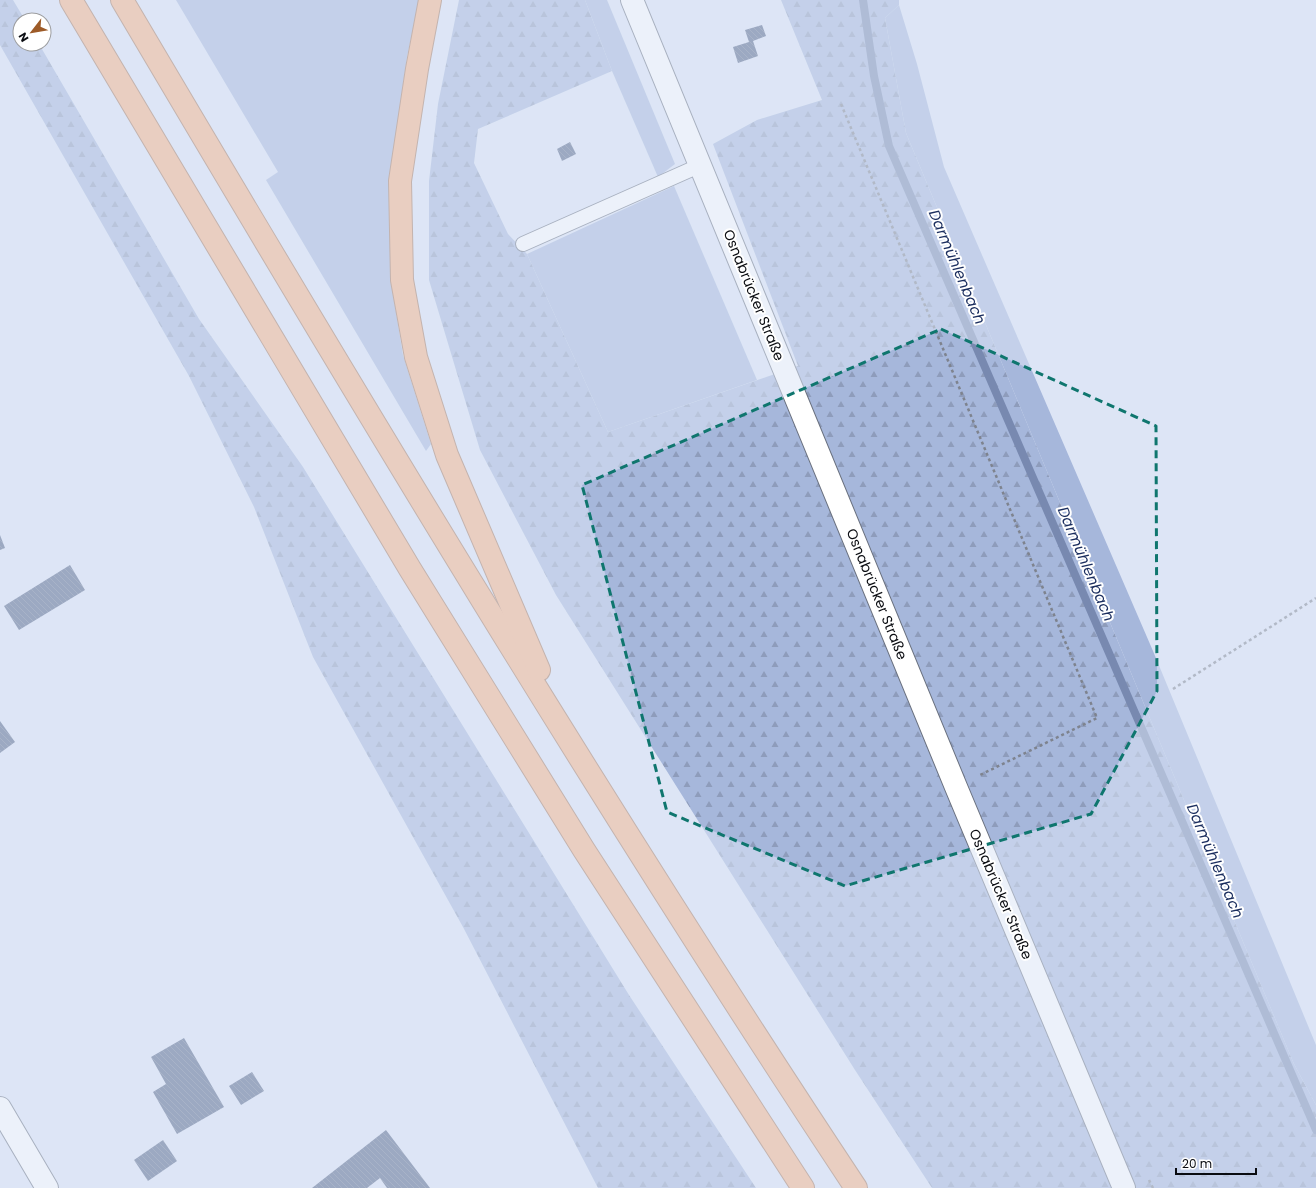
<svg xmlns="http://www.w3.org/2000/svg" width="1316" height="1188" viewBox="0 0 1316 1188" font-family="Poppins,sans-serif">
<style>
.green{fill:#a6b7db}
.forest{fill:url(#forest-firs)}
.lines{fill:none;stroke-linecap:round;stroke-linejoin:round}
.stream{stroke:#7889b0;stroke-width:8}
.building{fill:url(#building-back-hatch)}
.lane-casing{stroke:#6a717f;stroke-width:16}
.street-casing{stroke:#6a717f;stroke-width:24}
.secondary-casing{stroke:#6a717f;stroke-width:24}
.highway-casing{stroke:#a57759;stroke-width:24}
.path{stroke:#7e838e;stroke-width:2.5;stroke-dasharray:3 3;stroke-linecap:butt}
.lane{stroke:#fff;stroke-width:14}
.street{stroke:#fff;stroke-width:22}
.secondary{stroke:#fff;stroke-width:22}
.highway{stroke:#f9b180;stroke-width:22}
.marked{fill:none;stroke:#0f766e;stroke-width:3;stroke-dasharray:8 5;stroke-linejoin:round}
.labels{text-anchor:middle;stroke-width:4;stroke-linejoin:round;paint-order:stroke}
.street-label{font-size:14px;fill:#0a0c11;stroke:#fff}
.water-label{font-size:15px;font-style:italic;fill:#1a2d5e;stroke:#fff}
</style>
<defs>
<pattern id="forest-firs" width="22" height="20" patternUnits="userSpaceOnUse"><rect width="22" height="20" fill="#a6b7db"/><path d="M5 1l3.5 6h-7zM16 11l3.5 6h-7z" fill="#8e9cbb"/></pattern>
<pattern id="building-back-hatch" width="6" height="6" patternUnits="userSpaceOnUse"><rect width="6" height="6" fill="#4f5f83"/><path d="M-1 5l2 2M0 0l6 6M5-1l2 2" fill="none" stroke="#697590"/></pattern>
</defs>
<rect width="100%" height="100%" fill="#dde5f5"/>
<g class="green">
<polygon points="176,0 419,0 407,57 390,176 390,275 403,355 431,444 426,451 266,180 278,172"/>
<polygon points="585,0 607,0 675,164 658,177 612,71"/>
<polygon points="899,5 917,64 944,167 1153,651 1316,1045 1316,1105 1294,1064 906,133 885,18"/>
<polygon points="674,186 757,380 608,432 527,254"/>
</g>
<g class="forest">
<polygon points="0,0 13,0 25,20 20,20 20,44 39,44 199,319 303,467 629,995 756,1188 598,1188 463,927 313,657 254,507 189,376 0,45"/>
<polygon points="459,0 585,0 612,71 478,129 474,163 508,234 527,254 608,432 798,366 713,144 757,120 822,100 781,0 899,0 899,5 885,18 906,133 1294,1064 1316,1105 1316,1188 932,1188 855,1070 556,595 480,450 429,280 429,181 438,104"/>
</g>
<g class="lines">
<polyline class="stream" points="863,0 874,76 889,146 1316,1130"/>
</g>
<g class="building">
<polygon points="762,25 766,36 753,41 758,56 738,63 733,47 749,42 745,30"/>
<polygon points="570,142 576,154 562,161 557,149"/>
<polygon points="0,535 5,548 0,550"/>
<polygon points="70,565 85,590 19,630 4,606"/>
<polygon points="0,721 15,742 0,753"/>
<polygon points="184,1038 224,1107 177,1134 153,1092 166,1084 151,1057"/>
<polygon points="252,1072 264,1091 241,1105 229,1086"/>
<polygon points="386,1130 430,1188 387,1188 380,1178 367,1188 312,1188"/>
<polygon points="163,1140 177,1161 148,1181 134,1160"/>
</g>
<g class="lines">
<g class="lane-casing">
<polyline id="lane" points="523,244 701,165"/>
</g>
<g class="street-casing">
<polyline id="street" points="0,1108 47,1188"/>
</g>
<g class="secondary-casing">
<polyline id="secondary" points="632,0 956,787 1124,1188"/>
</g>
<g class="highway-casing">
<g id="highway">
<polyline points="71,0 410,569 584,850 803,1188"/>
<path d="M122,0C359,401 599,800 856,1188"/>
<polyline points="430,0 417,69 400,181 402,280 416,357 447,455 539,670"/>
</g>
</g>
<g class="path">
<polyline points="841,104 1097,718 978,776"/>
<polyline points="1173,689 1316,598"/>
<polyline points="1149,1180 1153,1188"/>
</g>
<use href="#lane" class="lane"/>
<use href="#street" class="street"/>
<use href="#secondary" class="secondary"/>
<use href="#highway" class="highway"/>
</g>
<path d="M0 0H1316V1188H0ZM941,329L1156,426L1157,691L1091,814L845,886L667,812L582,485Z" fill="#dde5f5" fill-opacity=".55" fill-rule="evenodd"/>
<path class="marked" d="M941,329L1156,426L1157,691L1091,814L845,886L667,812L582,485Z"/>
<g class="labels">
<g class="street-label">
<text transform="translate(754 295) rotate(68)" y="5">Osnabrücker Straße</text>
<text transform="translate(877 594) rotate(68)" y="5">Osnabrücker Straße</text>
<text transform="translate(1001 894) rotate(67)" y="5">Osnabrücker Straße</text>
</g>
<g class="water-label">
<text transform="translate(957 267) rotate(67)" y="5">Darmühlenbach</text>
<text transform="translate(1086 564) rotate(67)" y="5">Darmühlenbach</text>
<text transform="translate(1215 861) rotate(67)" y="5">Darmühlenbach</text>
</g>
</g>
<g transform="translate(32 32) rotate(239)"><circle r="19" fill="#ffffff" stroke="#9d9ea0"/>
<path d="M0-3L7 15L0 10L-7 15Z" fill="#9d5b28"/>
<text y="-6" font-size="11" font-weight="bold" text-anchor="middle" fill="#0a0c11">N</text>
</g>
<path d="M1176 1168v6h80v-6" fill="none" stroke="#0a0c11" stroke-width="2"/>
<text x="1182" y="1168" font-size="12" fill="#0a0c11" stroke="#ffffff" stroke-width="3" paint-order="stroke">20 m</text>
</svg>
